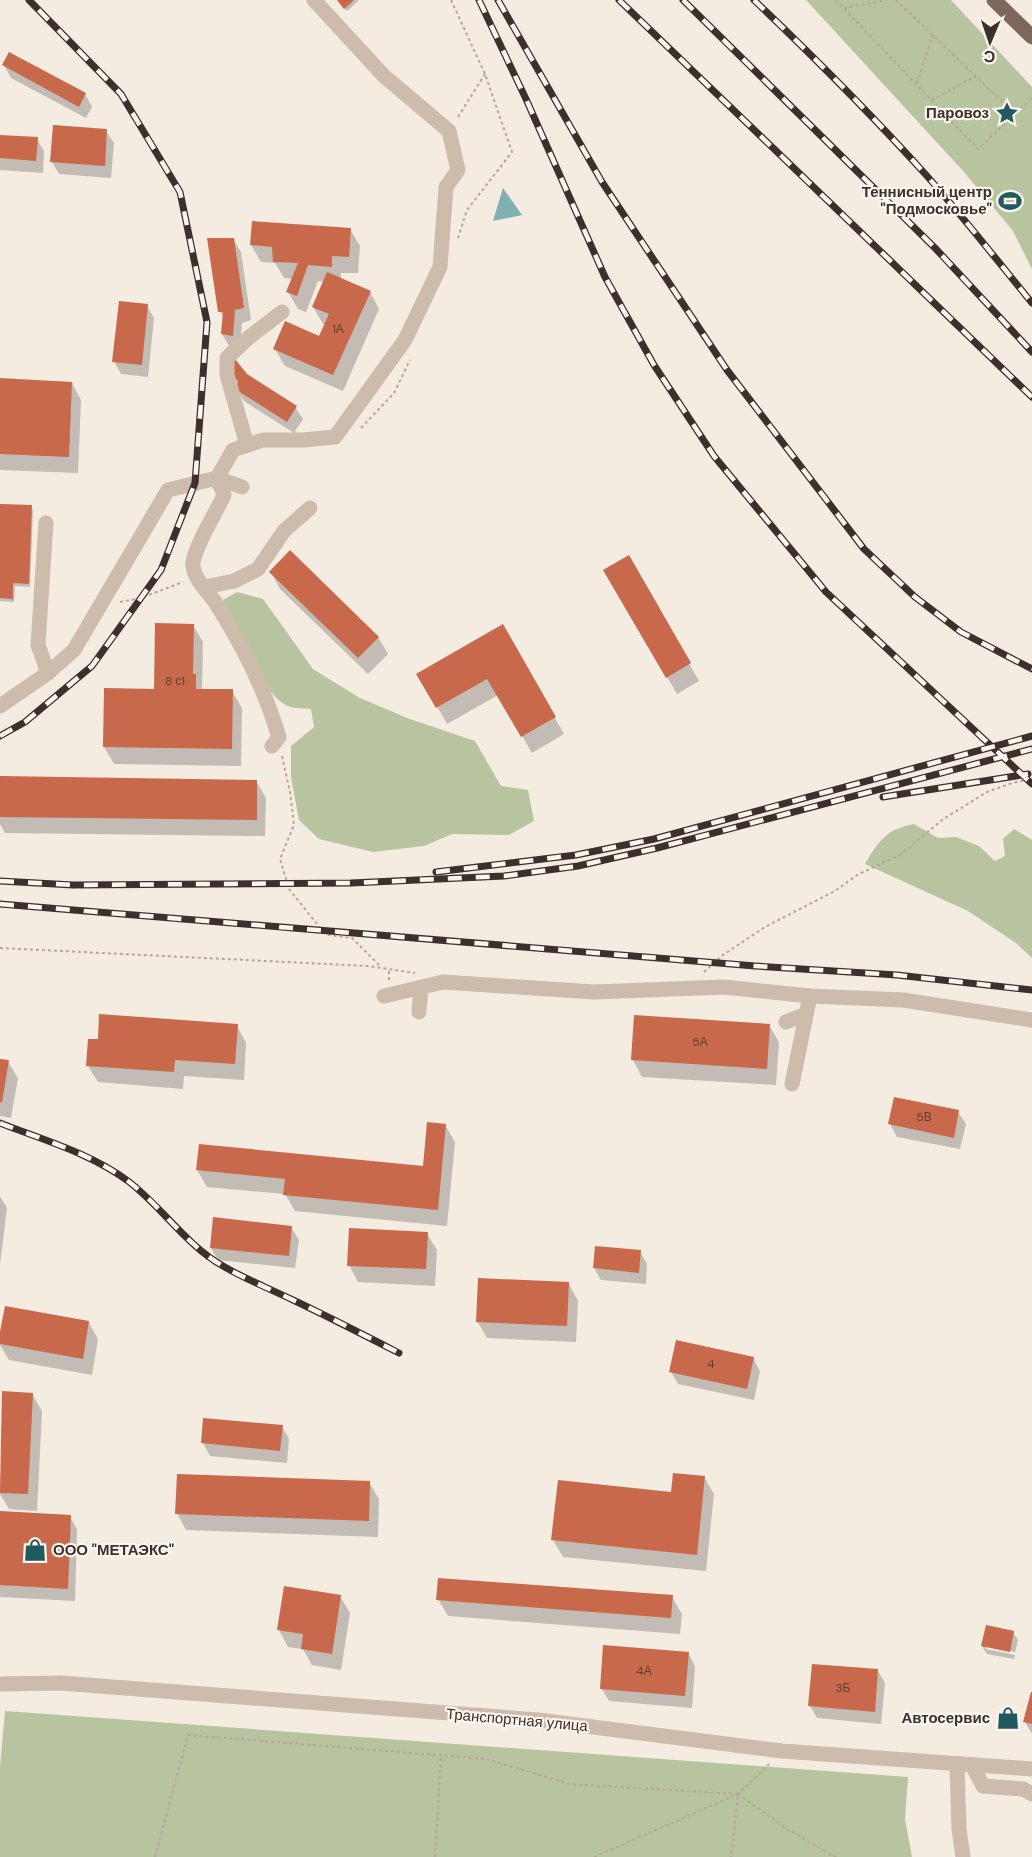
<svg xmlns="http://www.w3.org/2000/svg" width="1032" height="1857" viewBox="0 0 1032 1857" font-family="'DM Sans',sans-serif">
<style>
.green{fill:#b8c4a0}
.water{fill:#7fb0b2}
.shadow{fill:#0003}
.building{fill:#c8694b}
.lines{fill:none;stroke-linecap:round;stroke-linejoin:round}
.path{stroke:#b9a596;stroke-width:2;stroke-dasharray:3 3;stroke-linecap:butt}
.minor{stroke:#cdbbac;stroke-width:15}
.major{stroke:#7d675c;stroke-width:15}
.rail-casing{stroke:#3b302b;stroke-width:7}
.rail{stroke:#fbf5ee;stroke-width:4.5;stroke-dasharray:14;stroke-linecap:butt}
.labels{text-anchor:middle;stroke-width:4.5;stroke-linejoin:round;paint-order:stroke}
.number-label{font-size:12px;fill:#5e3e33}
.poi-label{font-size:15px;font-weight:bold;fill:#3b302b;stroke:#fbf5ee;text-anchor:end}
.street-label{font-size:15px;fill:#3b302b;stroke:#fbf5ee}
</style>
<rect width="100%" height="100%" fill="#f4ebe1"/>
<g class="green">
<polygon points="806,0 951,0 1032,87 1032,269 1013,231 964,172"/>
<path d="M237,592L263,599L313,669L358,697L407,718L475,741L501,786L528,790L534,821L509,835L452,834L424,846L373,852L319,839L299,820L291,777V746L314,727L311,709C303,708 290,709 284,704C260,689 236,627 223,600Z"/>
<path d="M914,824L938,838L956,837L979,846L995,861L1005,856L1003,839L1014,829L1032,840V958L1016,943L968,911L865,864C878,842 886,829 914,824Z"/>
<polygon points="5,1711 908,1777 905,1819 912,1857 0,1857 0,1767"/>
</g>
<polygon class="water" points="503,188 522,215 493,221"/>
<g class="shadow">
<polygon points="337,0 359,0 347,11"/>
<polygon points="4,65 85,94 92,107 86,118 11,78"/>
<polygon points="106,131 114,143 111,178 59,174 52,162"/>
<polygon points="0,136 37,139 44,151 43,173 0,170"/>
<polygon points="350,229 360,246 358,273 341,273 341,279 370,292 379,309 343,391 285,366 275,349 320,338 326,325 323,324 313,307 324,282 318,281 306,312 298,309 288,292 293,279 284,278 275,263 261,262 251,245"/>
<polygon points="233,239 241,252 251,320 242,323 240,347 229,346 222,334 224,319 220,311"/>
<polygon points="147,306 154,318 148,377 121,374 114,361"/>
<polygon points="246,375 295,407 303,419 294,433 244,401 236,388"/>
<polygon points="0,380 72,383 81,400 78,473 0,470"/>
<polygon points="0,506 31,507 33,510 30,587 15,586 14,602 0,601"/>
<polygon points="628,557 699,681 677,694 605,570"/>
<polygon points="271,572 378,637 388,654 368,674 280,589"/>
<polygon points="193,625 203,642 202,688 204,690 232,691 242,708 241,766 114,764 104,747 155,691"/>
<polygon points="502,626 564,734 532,753 498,695 447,724 419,674"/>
<polygon points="0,778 256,781 266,798 265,836 5,833 0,824"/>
<polygon points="769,1025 779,1042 776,1085 642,1077 633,1060"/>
<polygon points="237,1026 246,1043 244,1080 184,1076 183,1089 98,1082 88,1066"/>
<polygon points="0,1060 8,1062 18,1078 11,1118 0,1116"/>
<polygon points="958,1112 966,1124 960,1149 897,1137 890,1124"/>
<polygon points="445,1125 455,1142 447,1226 295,1211 285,1194 207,1187 197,1170 424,1168"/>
<polygon points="0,1196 7,1208 0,1264"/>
<polygon points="291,1227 299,1240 295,1268 218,1260 211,1248"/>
<polygon points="427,1234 437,1250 435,1286 358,1282 349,1265"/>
<polygon points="640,1252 647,1264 646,1284 601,1280 594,1268"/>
<polygon points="569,1284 578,1301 576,1342 487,1338 477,1321"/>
<polygon points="89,1323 98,1339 92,1375 9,1360 0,1345 0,1340"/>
<polygon points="753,1358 760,1371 754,1400 678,1384 671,1372"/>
<polygon points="4,1393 32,1394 42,1411 37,1511 9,1509 0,1494"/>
<polygon points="282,1427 289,1439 287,1463 210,1456 203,1443"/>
<polygon points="704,1477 714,1494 706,1571 563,1557 553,1540 672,1493"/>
<polygon points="369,1482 379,1499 378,1537 186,1530 177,1513"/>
<polygon points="0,1513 70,1517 77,1529 75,1601 0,1597"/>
<polygon points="340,1596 350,1613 341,1670 312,1665 303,1649 288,1647 279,1630"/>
<polygon points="672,1597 682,1614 680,1634 448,1616 438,1599"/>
<polygon points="1013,1632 1018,1640 1015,1652 986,1645 986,1649 1015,1655 1014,1659 987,1654 982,1646"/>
<polygon points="688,1653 695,1666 692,1708 609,1701 602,1689"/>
<polygon points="878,1671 885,1683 881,1724 817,1718 810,1706"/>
<polygon points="1032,1695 1032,1734 1025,1722"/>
</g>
<g class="building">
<polygon points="337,0 354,0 344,9"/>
<polygon points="9,52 86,93 79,107 2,65"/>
<polygon points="53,125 107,129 105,166 50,162"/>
<polygon points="0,135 38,137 36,161 0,158"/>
<polygon points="252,221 351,228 349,257 332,256 332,267 308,265 297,296 286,292 298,263 273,262 272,247 250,245"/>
<polygon points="207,238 234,238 244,308 235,310 233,336 221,334 223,312 218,312"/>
<polygon points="327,272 371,291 333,375 273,349 285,321 319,336 329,314 312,307"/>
<polygon points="119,301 148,304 142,365 112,362"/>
<polygon points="235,359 247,374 297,406 287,422 235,389 238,382 228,368"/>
<polygon points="0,378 72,382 69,457 0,454"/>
<polygon points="0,504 32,505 29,584 13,583 13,599 0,598"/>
<polygon points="290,550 379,637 358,658 269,572"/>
<polygon points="629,555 691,663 666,678 603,570"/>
<polygon points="155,623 194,624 193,674 196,674 196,689 233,689 232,749 103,747 104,688 154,689"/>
<polygon points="503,624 556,717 521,737 487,679 436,708 416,674"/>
<polygon points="0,776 257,780 257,820 0,817"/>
<polygon points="99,1014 238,1024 235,1064 175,1060 174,1072 86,1066 88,1039 98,1039"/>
<polygon points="634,1015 770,1024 767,1069 631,1060"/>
<polygon points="0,1059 9,1060 2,1102 0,1102"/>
<polygon points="894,1097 959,1110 954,1138 888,1124"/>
<polygon points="427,1122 446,1124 438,1210 283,1195 285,1179 196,1170 199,1144 423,1166"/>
<polygon points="213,1217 292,1226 289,1256 210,1248"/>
<polygon points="349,1228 428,1232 426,1269 347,1266"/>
<polygon points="595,1246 641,1250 639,1273 593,1268"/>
<polygon points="478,1278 569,1282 567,1326 476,1322"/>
<polygon points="5,1306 89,1321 83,1359 0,1344 0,1332"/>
<polygon points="676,1340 754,1357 747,1389 669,1372"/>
<polygon points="2,1391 33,1393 28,1494 0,1493"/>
<polygon points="203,1418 283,1425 280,1451 201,1443"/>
<polygon points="673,1473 705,1476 697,1555 551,1540 558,1480 671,1492"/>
<polygon points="177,1474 370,1481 369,1521 175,1514"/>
<polygon points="0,1511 71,1515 68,1589 0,1585"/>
<polygon points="438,1578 673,1595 671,1618 436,1600"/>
<polygon points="284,1586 341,1595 332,1654 301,1649 303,1634 277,1630"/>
<polygon points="986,1625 1014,1631 1010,1652 981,1646"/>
<polygon points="603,1645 689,1652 685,1696 600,1689"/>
<polygon points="812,1664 878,1669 875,1712 808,1706"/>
<polygon points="1031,1692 1032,1692 1032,1724 1023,1722"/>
</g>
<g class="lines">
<g class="path">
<polyline points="451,0 485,74 512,152 467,210 458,238"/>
<polyline points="836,0 978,149 1032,98"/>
<polyline points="896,0 1015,114"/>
<polyline points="844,8 887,0"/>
<polyline points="917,83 933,35"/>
<polyline points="932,100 976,76"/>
<polyline points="458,117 485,74"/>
<polyline points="361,428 394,393 410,360"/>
<polyline points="120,602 141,598 183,582"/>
<polyline points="282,756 290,792 294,825 280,859 289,889 321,929 329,935 352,938 381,967"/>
<polyline points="0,948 368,966 415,973"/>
<polyline points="704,972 723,955 765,927 835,891 857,875 900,855 942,820 987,792 1012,783 1032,779"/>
<polyline points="389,980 389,968"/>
<polyline points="738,1794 787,1829 833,1856 838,1857"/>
<polyline points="155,1857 188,1735 487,1759 569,1784 738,1794 731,1857"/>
<polyline points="435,1857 441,1755"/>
<polyline points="594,1857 738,1794 769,1764"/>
</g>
<g class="minor">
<polyline points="247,445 227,375 227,358 247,339 282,312"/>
<path d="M217,478L224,495C216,513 196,544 193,562C191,577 209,592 217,605C243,646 265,690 279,737L272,746"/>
<polyline points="217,478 242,487"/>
<polyline points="46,523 38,645 48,673"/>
<polyline points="205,587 234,581 258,569 284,531 310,508"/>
<polyline points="0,706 48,673 74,650 168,490 217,478 233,450 263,440 303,440 335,437 405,340 440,267 446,187 458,170 449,131 384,76 314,0"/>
<polyline points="384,996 443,982 594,992 724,987 810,996 903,1000 1032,1020"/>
<polyline points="419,1012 421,987"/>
<polyline points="786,1022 806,1014"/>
<polyline points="792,1084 810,996"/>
<polyline points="0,1684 61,1683 538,1720 782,1751 1032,1769"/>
<polyline points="957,1764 959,1829 963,1857"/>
<polyline points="972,1765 983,1786 1023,1789 1032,1794"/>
</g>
<polyline class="major" points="994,0 1032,37"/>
<g class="rail-casing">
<g id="rail">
<polyline points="479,0 526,99 605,277 654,365 714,456 826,592 1032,784"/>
<polyline points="498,0 602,182 727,370 864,549 915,597 961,632 1032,669"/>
<polyline points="619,0 1032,397"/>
<polyline points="683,0 935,248 1032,352"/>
<path d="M754,0C814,57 872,115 927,176C963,217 997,260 1032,303"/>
<polyline points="0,736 25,722 92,666 161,570 195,483 207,322 180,192 121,94 29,0"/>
<polyline points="883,797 1028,774"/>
<polyline points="436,872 576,855 654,839 1032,736"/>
<polyline points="0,881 73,885 351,883 504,876 578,866 657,848 1032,749"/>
<polyline points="0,904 755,966 897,975 1032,990"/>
<path d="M0,1123C43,1140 90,1153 128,1181C162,1207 186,1245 223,1266C245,1279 270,1289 293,1300C329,1317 364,1335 399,1353"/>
</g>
</g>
<use href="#rail" class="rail"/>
</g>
<defs>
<g id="sight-bare" transform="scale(1.8)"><path d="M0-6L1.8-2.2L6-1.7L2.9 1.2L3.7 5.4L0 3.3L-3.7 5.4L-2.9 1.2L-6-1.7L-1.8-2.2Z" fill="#1f5a5e" stroke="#fbf5ee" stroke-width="2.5" paint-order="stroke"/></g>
<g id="stadium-bare" transform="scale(1.8)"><path d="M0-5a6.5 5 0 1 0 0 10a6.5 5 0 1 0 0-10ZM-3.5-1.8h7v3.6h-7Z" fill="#1f5a5e" stroke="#fbf5ee" stroke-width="2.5" paint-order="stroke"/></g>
<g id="shop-bare" transform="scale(1.8)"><path d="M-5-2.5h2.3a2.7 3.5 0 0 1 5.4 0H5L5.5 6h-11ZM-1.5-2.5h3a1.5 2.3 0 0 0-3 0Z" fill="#1f5a5e" stroke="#fbf5ee" stroke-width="2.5" paint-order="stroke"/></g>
</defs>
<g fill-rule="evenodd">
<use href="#sight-bare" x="1007" y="113"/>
<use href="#stadium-bare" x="1010" y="201"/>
<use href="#shop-bare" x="35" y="1550"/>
<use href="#shop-bare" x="1008" y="1718"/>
</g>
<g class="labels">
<g class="number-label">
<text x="338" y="333">1А</text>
<text x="175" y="685">8 с1</text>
<text x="700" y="1046">5А</text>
<text x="924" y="1121">5В</text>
<text x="711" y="1368">4</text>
<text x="644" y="1675">4А</text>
<text x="843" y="1692">3Б</text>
</g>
<g class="poi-label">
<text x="989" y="118">Паровоз</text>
<text x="992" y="197">Теннисный центр<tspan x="992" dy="17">"Подмосковье"</tspan></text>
<text x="53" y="1555" text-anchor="start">ООО "МЕТАЭКС"</text>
<text x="990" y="1723">Автосервис</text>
</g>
<g class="street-label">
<text transform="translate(517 1720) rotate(5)" y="5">Транспортная улица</text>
</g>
</g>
<g transform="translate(990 42) rotate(182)" stroke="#fbf5ee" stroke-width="4.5" paint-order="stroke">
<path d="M0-4.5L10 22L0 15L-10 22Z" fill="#3b302b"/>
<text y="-9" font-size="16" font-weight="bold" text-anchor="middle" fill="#3b302b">С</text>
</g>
</svg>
